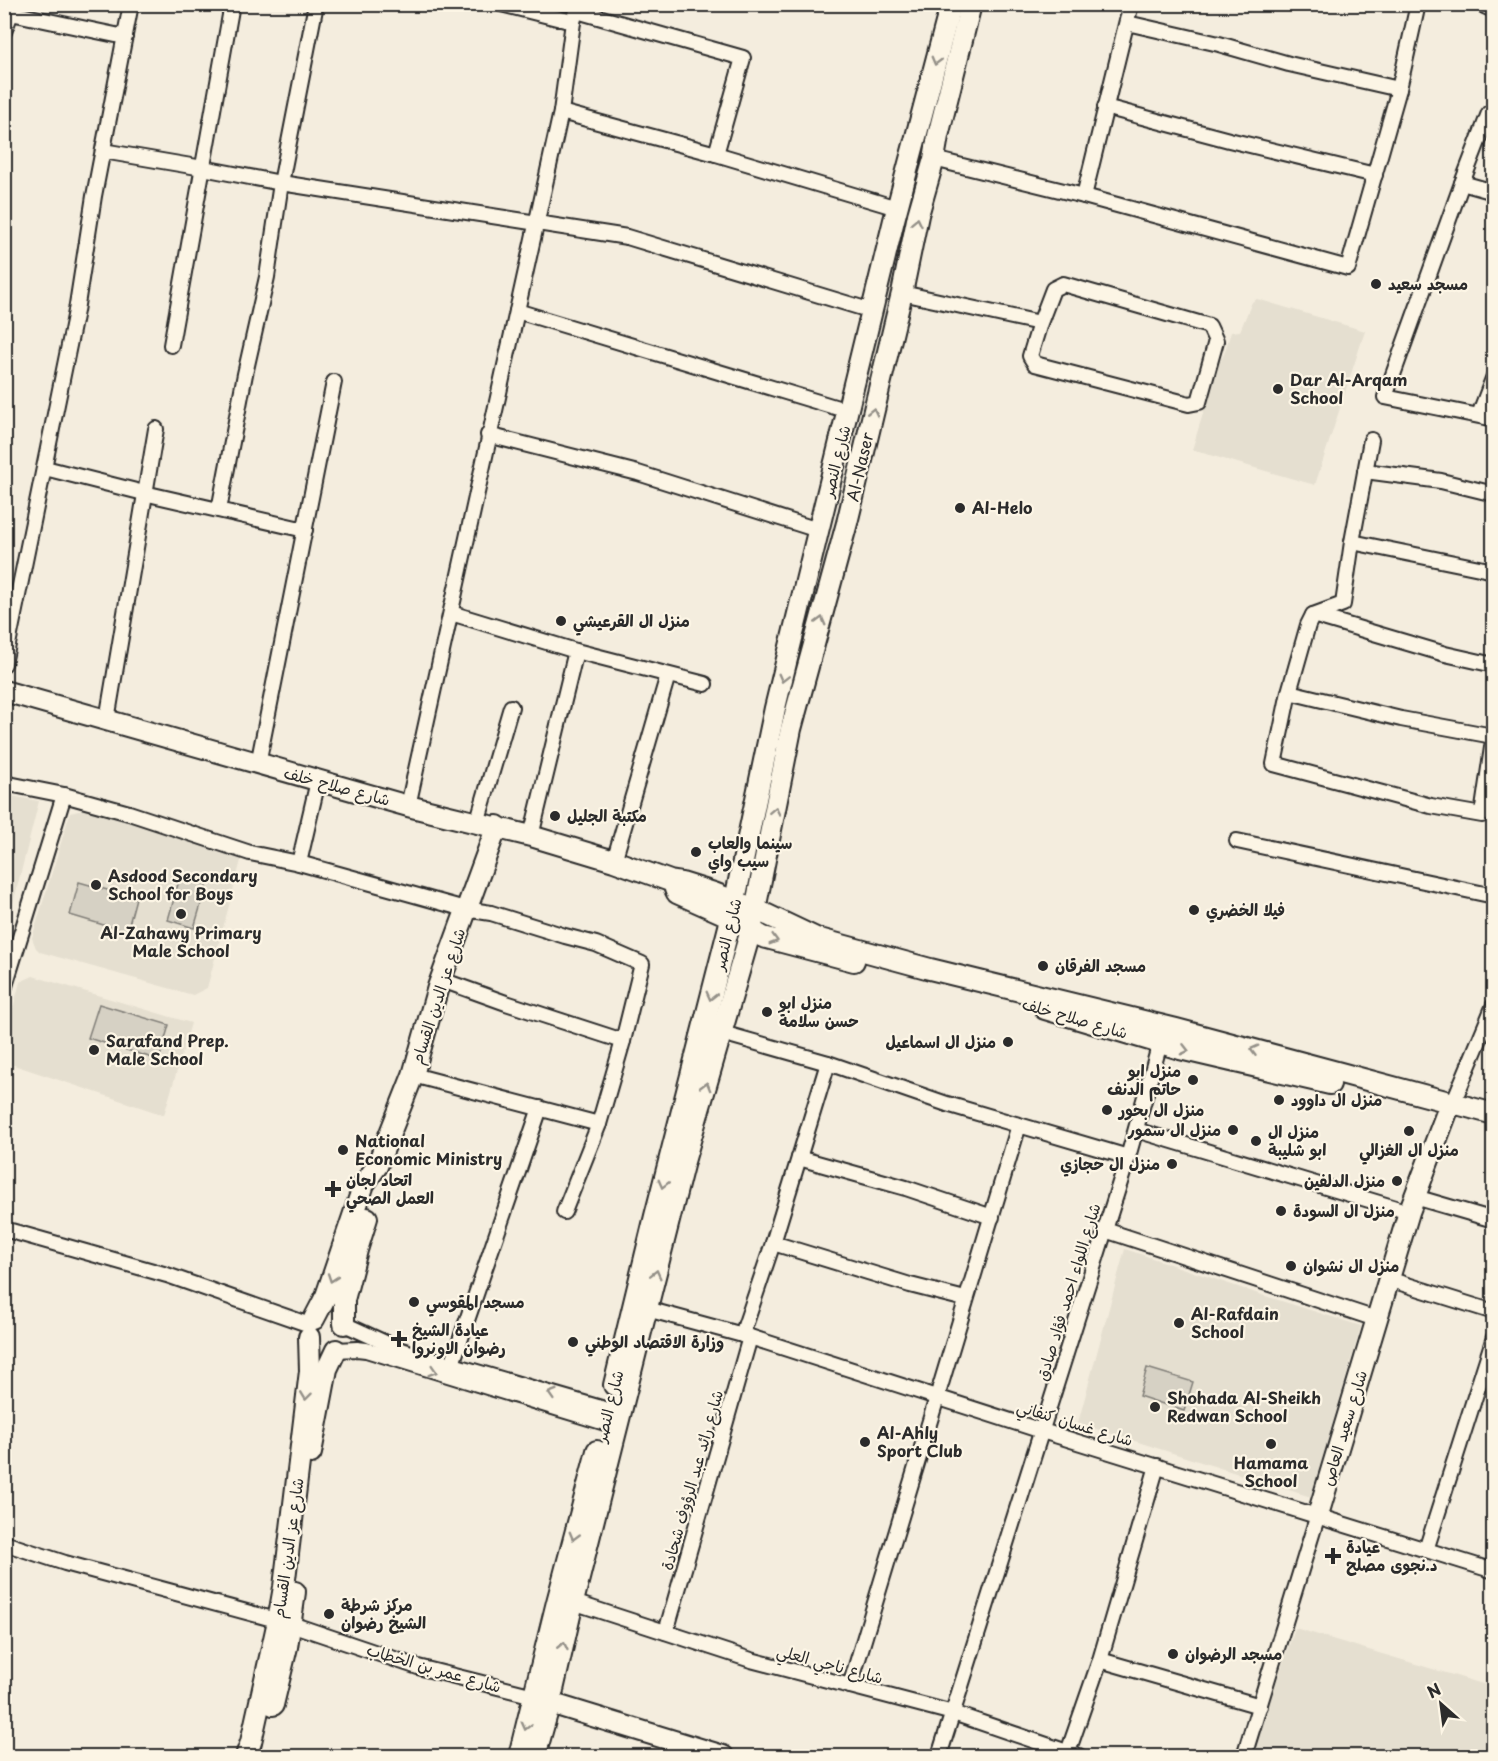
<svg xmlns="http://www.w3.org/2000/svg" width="1498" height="1761" viewBox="0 0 1498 1761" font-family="'Playpen Sans','Playpen Sans Arabic',sans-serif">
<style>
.built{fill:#e5dfd0}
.green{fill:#d6d1c4;stroke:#807e78;stroke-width:1.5}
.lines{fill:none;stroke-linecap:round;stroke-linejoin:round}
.street-casing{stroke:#2b2b2b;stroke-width:18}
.secondary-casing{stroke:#2b2b2b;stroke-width:24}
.street{stroke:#fcf5e5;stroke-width:14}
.secondary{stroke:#fcf5e5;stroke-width:20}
.oneway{stroke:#949088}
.poi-dot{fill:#2b2b2b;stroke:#fcf5e5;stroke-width:2}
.labels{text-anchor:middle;stroke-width:4.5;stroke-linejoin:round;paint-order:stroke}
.poi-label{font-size:16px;font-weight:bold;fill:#2b2b2b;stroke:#fcf5e5;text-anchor:start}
.street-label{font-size:16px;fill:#2b2b2b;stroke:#fcf5e5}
</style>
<rect width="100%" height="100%" fill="#f4edde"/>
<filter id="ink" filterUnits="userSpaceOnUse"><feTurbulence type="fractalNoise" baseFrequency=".0167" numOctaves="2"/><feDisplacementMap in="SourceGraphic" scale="12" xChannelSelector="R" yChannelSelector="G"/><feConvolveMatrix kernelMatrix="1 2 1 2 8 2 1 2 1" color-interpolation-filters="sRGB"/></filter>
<g filter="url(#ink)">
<g class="built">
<polygon points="1257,299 1365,331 1315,485 1192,450 1217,367 1224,354 1231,332 1240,331 1252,302"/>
<polygon points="5,795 39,801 5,935 4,795"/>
<polygon points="87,809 243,853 207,988 193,995 40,952 36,948 32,938 70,813"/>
<polygon points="33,976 191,1023 164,1115 5,1062 5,1038 20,982"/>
<polygon points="1125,1249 1262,1295 1361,1326 1311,1497 1078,1423"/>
<polygon points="1295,1628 1493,1687 1493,1756 1251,1756"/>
</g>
<g class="green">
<polygon points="180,877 207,884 194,928 168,920"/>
<polygon points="79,882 136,898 127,932 70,915"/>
<polygon points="99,1004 169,1025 159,1060 88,1038"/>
<polygon points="1147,1368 1193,1382 1184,1411 1139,1396"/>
</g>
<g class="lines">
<g class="street-casing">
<g id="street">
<polyline points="501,4 573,22"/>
<polyline points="577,11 743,58 716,154"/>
<polyline points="1127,23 1219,44 1289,64 1399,89"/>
<polyline points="4,32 11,13 125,37"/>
<polyline points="1105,107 1229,140 1375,175"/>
<polyline points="561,112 716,154 897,208"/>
<polyline points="1494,114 1489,113 1462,183 1385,397 1494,419"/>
<polyline points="103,151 203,168 281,183 627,237 872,311"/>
<polyline points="934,159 1084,196 1348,268 1399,89 1418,4"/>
<polyline points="1462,183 1494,192"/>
<polyline points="1084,196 1131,4"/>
<polyline points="902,293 1040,323 1030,356 1035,364 1189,404 1199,402 1216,341 1209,326 1063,284 1053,289 1040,323"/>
<polyline points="517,311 561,112 573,22 578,4"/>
<polyline points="171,345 232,4"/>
<polyline points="1479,415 1494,376"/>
<polyline points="488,435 638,473 818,530"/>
<polyline points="1371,440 1352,542 1343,604 1313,615 1308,625 1289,692 1274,764 1431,806 1482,815 1494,734"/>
<polyline points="45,468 144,493 305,530"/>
<polyline points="1365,471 1441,481 1494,494"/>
<polyline points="219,510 245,374 267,277 281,183 316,4"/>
<polyline points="1352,542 1494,571"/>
<polyline points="451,613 576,651 705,684"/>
<polyline points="1313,615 1445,654 1494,665"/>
<polyline points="4,664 76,311 94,196 131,4"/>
<polyline points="1289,692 1401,719 1493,736"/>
<polyline points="107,720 156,429"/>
<polyline points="258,764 334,382"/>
<polyline points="4,783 64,795 129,813 250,853 299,863 465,909 491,913 565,936 596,944 642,964 623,1041 506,1003 442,980"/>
<polyline points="408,806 517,311 848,411"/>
<polyline points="477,823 511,707"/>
<polyline points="531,836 576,651"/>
<polyline points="1237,841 1494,896"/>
<polyline points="614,861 668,675"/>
<polyline points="299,863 318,781"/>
<polyline points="4,989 64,795"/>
<polyline points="722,1033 828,1063 947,1104 1128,1157"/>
<polyline points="413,1075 599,1124"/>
<polyline points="1453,1103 1494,1005"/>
<polyline points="1136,1130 1409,1212"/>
<polyline points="799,1158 906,1188 992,1217"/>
<polyline points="1415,1197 1494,1220"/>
<polyline points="564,1212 599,1124 623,1041"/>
<polyline points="4,1229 167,1275 310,1325"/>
<polyline points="1105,1230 1376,1319"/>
<polyline points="773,1243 910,1285 965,1299"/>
<polyline points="1388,1279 1494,1312"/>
<polyline points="647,1309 750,1337 1042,1431 1494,1571"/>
<polyline points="344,1324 401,1350 608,1410"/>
<polyline points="742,1335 773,1243 828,1063"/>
<polyline points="336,1350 357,1349 366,1350 605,1423"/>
<polyline points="452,1364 540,1108"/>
<polyline points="4,1543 65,1563 291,1624 418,1667 534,1696 541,1699"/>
<polyline points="1426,1550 1494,1337"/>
<polyline points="573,1602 751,1660 953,1713 1079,1756"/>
<polyline points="666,1632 750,1337"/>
<polyline points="1100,1660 1260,1706"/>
<polyline points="850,1686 1019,1125"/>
<polyline points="1068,1752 1100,1660 1157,1466"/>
<polyline points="939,1756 1128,1157 1160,1043"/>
<polyline points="1244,1756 1320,1508"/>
</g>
</g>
<g class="secondary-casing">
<g id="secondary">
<polyline points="1487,4 1494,7"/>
<polyline points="4,691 408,806 531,836 614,861 670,881 682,883 714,893 755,909 816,938 930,969 1176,1029 1494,1114"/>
<polyline points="675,889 677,893 722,913 763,937 854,961"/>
<polyline points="1045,1009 1180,1049 1330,1084"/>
<polyline points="314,1319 326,1296 364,1184 377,1166 413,1075 438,987 497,826"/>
<polyline points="344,1324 344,1300 357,1250 367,1218"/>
<polyline points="614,1385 655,1216 731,919 775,708 894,220 951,4"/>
<polyline points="311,1453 327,1369 336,1350"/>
<polyline points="1320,1508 1409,1212 1447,1112 1453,1103"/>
<polyline points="550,1703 723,1756"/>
<polyline points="273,1705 287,1647 295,1592"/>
<polyline points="246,1756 251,1742 278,1621 284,1587 310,1371 309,1337"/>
<polyline points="519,1756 557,1602 597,1451"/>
<polyline points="535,1756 550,1703 573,1602 683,1165 751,930 791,729 847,523 902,293 918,215 934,159 938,136 971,4"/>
</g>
</g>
<use href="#street" class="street"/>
<use href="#secondary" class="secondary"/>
</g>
<defs><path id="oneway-chevron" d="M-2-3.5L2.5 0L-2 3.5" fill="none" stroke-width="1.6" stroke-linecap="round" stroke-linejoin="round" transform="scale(1.5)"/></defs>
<g class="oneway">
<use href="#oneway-chevron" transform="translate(936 61) rotate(105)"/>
<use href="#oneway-chevron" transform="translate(917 222) rotate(-78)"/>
<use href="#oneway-chevron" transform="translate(873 412) rotate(-77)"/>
<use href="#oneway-chevron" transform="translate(821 621) rotate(-75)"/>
<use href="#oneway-chevron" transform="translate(783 678) rotate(104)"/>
<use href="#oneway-chevron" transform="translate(775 811) rotate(-79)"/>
<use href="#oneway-chevron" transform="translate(774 940) rotate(16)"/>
<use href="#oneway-chevron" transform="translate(711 996) rotate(104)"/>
<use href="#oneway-chevron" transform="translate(1185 1050) rotate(14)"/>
<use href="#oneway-chevron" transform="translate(1254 1050) rotate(-165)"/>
<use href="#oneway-chevron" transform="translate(706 1086) rotate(-74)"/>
<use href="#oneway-chevron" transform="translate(663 1184) rotate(104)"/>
<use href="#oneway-chevron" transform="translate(656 1274) rotate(-76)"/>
<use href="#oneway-chevron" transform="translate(332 1278) rotate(109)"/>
<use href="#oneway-chevron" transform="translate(433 1371) rotate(17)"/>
<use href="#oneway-chevron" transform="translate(552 1394) rotate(-163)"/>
<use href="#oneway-chevron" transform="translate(306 1396) rotate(97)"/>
<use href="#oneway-chevron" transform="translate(574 1536) rotate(105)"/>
<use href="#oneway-chevron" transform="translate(563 1646) rotate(-77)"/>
<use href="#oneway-chevron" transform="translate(526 1726) rotate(104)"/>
</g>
</g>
<g class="poi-dot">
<circle cx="1376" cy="284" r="6"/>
<circle cx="1278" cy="389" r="6"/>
<circle cx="960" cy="508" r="6"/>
<circle cx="561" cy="621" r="6"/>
<circle cx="555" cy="816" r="6"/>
<circle cx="696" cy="852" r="6"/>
<circle cx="96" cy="885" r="6"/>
<circle cx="1194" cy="910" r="6"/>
<circle cx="181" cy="914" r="6"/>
<circle cx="1043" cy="966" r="6"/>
<circle cx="767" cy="1012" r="6"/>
<circle cx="1008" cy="1042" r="6"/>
<circle cx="94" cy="1050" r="6"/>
<circle cx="1193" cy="1080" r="6"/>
<circle cx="1279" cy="1100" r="6"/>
<circle cx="1107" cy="1110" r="6"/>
<circle cx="1233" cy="1130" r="6"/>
<circle cx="1409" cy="1131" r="6"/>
<circle cx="1256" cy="1141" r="6"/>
<circle cx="343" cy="1150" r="6"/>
<circle cx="1172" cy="1164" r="6"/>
<circle cx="1397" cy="1181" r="6"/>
<path d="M330 1180h6v6h6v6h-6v6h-6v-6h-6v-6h6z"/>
<circle cx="1281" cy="1211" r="6"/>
<circle cx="1291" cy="1266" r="6"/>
<circle cx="414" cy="1302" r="6"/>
<circle cx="1179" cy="1323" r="6"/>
<path d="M396 1330h6v6h6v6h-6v6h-6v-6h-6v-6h6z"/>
<circle cx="573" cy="1342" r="6"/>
<circle cx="1155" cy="1407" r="6"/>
<circle cx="865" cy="1442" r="6"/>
<circle cx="1271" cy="1444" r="6"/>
<path d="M1330 1547h6v6h6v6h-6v6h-6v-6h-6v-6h6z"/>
<circle cx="329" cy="1614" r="6"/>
<circle cx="1173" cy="1654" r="6"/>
</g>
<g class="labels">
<g class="poi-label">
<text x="1388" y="290">مسجد سعيد</text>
<text x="1290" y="386">Dar Al-Arqam<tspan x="1290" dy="18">School</tspan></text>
<text x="972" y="514">Al-Helo</text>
<text x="573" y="627">منزل ال القرعيشي</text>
<text x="567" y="822">مكتبة الجليل</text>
<text x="708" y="849">سينما والعاب<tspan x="708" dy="18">سيب واي</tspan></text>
<text x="108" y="882">Asdood Secondary<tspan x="108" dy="18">School for Boys</tspan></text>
<text x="1206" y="916">فيلا الخضري</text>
<text x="181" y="939" text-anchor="middle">Al-Zahawy Primary<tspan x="181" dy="18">Male School</tspan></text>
<text x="1055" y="972">مسجد الفرقان</text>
<text x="779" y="1009">منزل ابو<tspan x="779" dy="18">حسن سلامة</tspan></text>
<text x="106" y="1047">Sarafand Prep.<tspan x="106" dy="18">Male School</tspan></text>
<text x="996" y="1048" text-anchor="end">منزل ال اسماعيل</text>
<text x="1181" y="1077" text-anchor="end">منزل ابو<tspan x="1181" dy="18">حاتم الدنف</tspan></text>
<text x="1291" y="1106">منزل ال داوود</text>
<text x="1119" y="1116">منزل ال بحور</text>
<text x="1221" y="1136" text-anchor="end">منزل ال سمور</text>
<text x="1268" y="1138">منزل ال<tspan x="1268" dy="18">ابو شليبة</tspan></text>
<text x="355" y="1147">National<tspan x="355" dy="18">Economic Ministry</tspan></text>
<text x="1409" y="1156" text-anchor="middle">منزل ال الغزالي</text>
<text x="1160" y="1170" text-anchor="end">منزل ال حجازي</text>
<text x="346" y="1186">اتحاد لجان<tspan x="346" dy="18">العمل الصحي</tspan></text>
<text x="1385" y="1187" text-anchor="end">منزل الدلفين</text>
<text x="1293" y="1217">منزل ال السودة</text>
<text x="1303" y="1272">منزل ال نشوان</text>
<text x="426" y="1308">مسجد المقوسي</text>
<text x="1191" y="1320">Al-Rafdain<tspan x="1191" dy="18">School</tspan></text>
<text x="412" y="1336">عيادة الشيخ<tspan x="412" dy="18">رضوان الاونروا</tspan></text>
<text x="585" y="1348">وزارة الاقتصاد الوطني</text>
<text x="1167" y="1404">Shohada Al-Sheikh<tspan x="1167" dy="18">Redwan School</tspan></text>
<text x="877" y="1439">Al-Ahly<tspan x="877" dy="18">Sport Club</tspan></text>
<text x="1271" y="1469" text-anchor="middle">Hamama<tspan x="1271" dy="18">School</tspan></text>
<text x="1346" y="1553">عيادة<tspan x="1346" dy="18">د.نجوى مصلح</tspan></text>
<text x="341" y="1611">مركز شرطة<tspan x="341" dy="18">الشيخ رضوان</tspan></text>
<text x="1185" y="1660">مسجد الرضوان</text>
</g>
<g class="street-label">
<text transform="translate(836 461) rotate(-76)" y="6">شارع النصر</text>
<text transform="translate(860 467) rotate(-77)" y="6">Al-Naser</text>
<text transform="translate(337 786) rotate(15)" y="6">شارع صلاح خلف</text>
<text transform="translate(727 934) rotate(-76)" y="6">شارع النصر</text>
<text transform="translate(438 996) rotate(-72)" y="6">شارع عز الدين القسام</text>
<text transform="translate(1075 1018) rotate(16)" y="6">شارع صلاح خلف</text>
<text transform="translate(1068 1292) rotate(-73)" y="6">شارع اللواء احمد فؤاد صادق</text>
<text transform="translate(609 1406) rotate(-76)" y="6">شارع النصر</text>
<text transform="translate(1075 1423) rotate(17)" y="6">شارع غسان كنفاني</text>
<text transform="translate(1344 1428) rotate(-73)" y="6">شارع سعيد العاص</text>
<text transform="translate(692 1480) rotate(-74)" y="6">شارع رائد عبد الرؤوف شحادة</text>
<text transform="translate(288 1548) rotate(-82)" y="6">شارع عز الدين القسام</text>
<text transform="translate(830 1664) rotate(15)" y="6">شارع ناجي العلي</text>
<text transform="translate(434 1668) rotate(16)" y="6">شارع عمر بن الخطاب</text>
</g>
</g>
<rect width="1498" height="1761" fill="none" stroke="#fcf5e5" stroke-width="24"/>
<rect x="12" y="12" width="1474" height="1737" fill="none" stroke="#2b2b2b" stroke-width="2" filter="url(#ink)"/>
<g transform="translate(1441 1704) rotate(332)" stroke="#fcf5e5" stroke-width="4.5" paint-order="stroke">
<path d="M0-4.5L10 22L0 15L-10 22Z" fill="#2b2b2b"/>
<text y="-9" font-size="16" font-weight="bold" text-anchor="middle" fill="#2b2b2b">N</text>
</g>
</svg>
